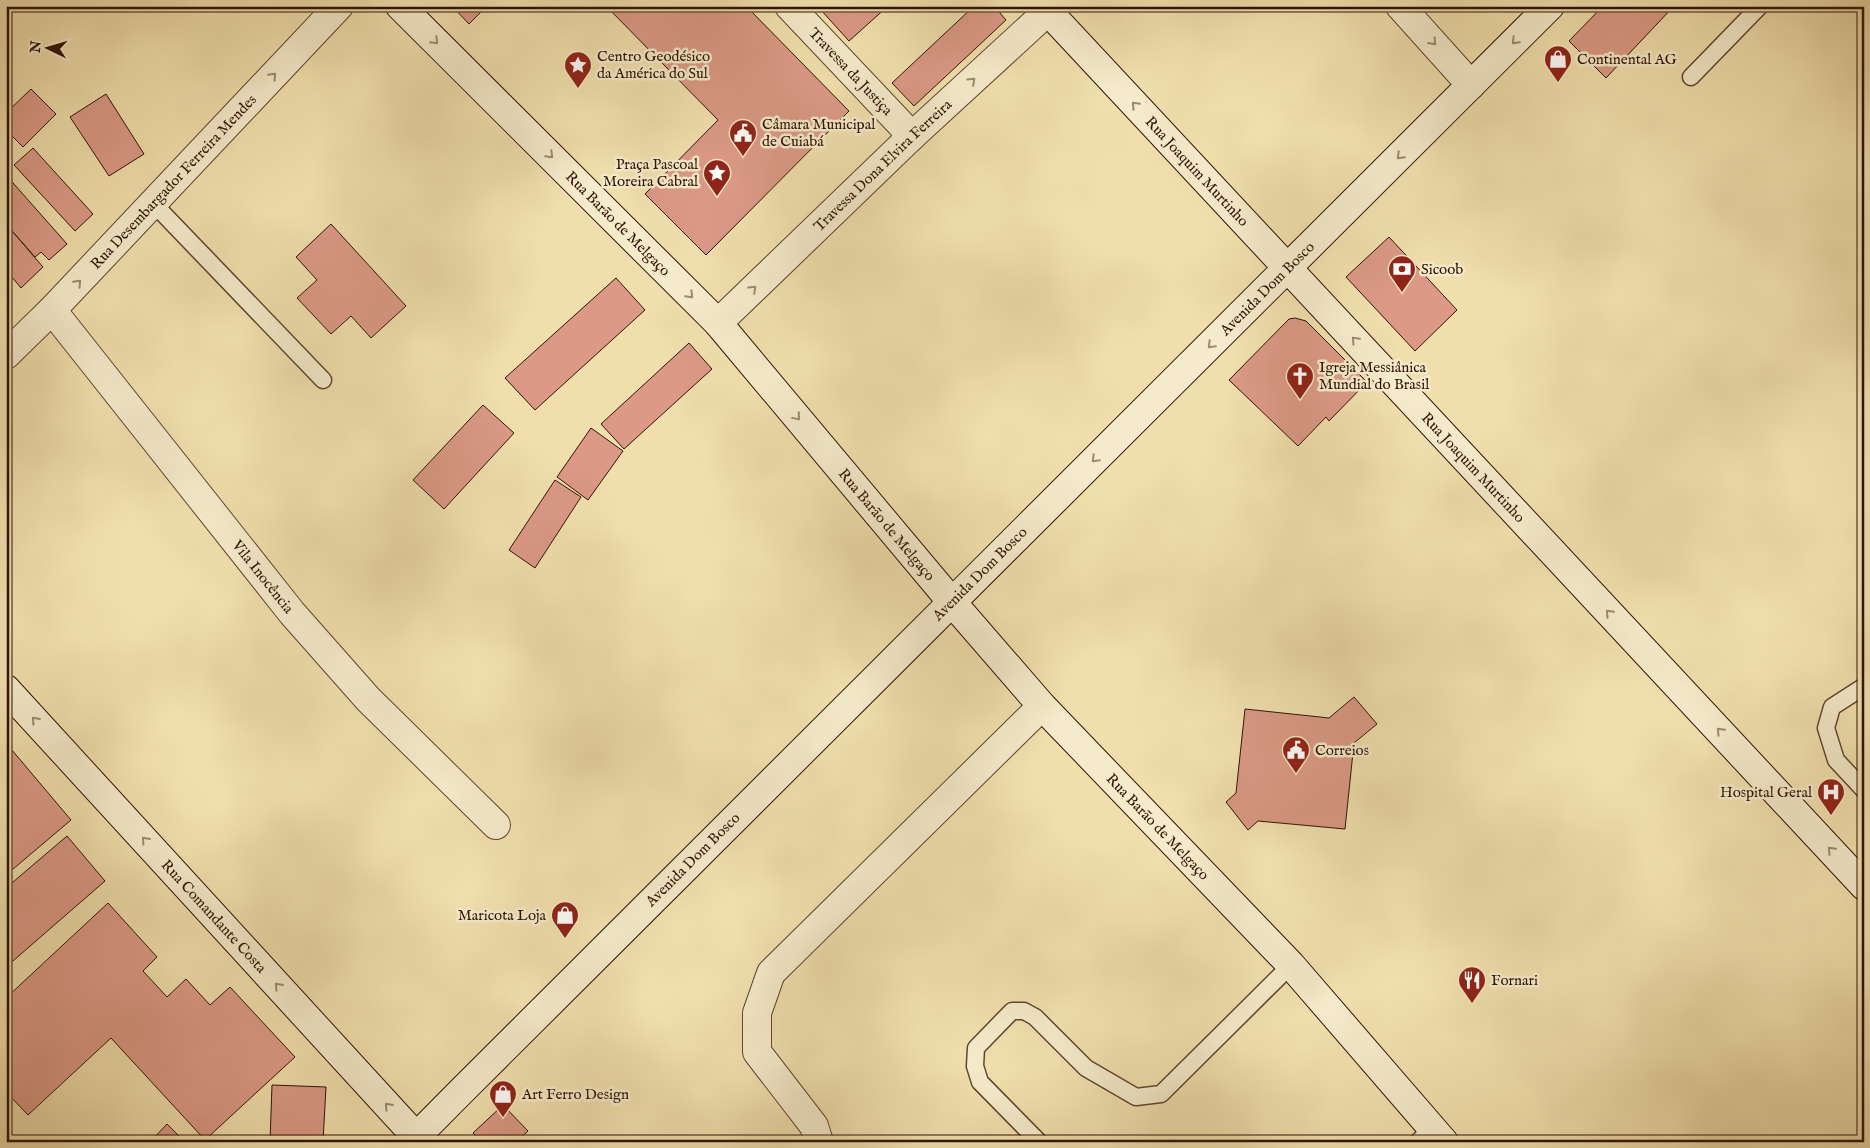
<svg xmlns="http://www.w3.org/2000/svg" width="1870" height="1148" viewBox="0 0 1870 1148" font-family="'IM FELL English',serif">
<style>
.building{fill:#db9986;stroke:#2f1305}
.lines{fill:none;stroke-linecap:round;stroke-linejoin:round}
.lane-casing{stroke:#5f462f;stroke-width:19}
.street-casing{stroke:#5f462f;stroke-width:30}
.secondary-casing{stroke:#2f1305;stroke-width:30}
.lane{stroke:#f5eaca;stroke-width:16}
.street{stroke:#f5eaca;stroke-width:28}
.secondary{stroke:#f5eaca;stroke-width:28}
.oneway{stroke:#9c8971}
.labels{text-anchor:middle;stroke-width:5;stroke-linejoin:round;paint-order:stroke}
.poi-label{font-size:15px;fill:#2f1305;stroke:#f5eaca;text-anchor:start}
.street-label{font-size:15px;fill:#2f1305;stroke:#f5eaca}
</style>
<rect width="100%" height="100%" fill="#f0dfad"/>
<filter id="stains"><feTurbulence type="fractalNoise" baseFrequency=".004" numOctaves="4"/><feColorMatrix values="0 0 0 0 .2 0 0 0 0 .09 0 0 0 0 .02 0 0 0 .5 -.17"/></filter>
<radialGradient id="worn" r=".72"><stop offset=".6" stop-color="#630" stop-opacity="0"/><stop offset="1" stop-color="#630" stop-opacity=".3"/></radialGradient>
<g class="building">
<polygon points="6,6 18,6 6,18"/>
<polygon points="452,6 487,6 469,24"/>
<polygon points="606,6 746,6 849,111 706,255 645,194 718,120"/>
<polygon points="822,6 888,6 849,41 820,9"/>
<polygon points="974,6 994,6 1006,20 914,106 892,83"/>
<polygon points="1603,6 1674,6 1606,78 1569,41"/>
<polygon points="31,89 56,114 23,147 6,130 6,113"/>
<polygon points="106,94 144,154 109,176 70,117"/>
<polygon points="33,148 93,214 75,231 14,165"/>
<polygon points="6,175 67,244 49,260 41,252 35,257 6,224"/>
<polygon points="6,224 43,267 21,288 6,270"/>
<polygon points="331,224 406,306 371,338 351,316 331,334 297,298 317,280 296,257"/>
<polygon points="1389,237 1457,310 1415,351 1346,277"/>
<polygon points="616,278 645,310 535,410 505,378"/>
<polygon points="1295,318 1306,321 1367,382 1329,421 1326,417 1298,446 1229,380 1289,319"/>
<polygon points="689,343 712,369 624,449 601,424"/>
<polygon points="483,405 514,433 444,509 413,480"/>
<polygon points="591,428 623,451 588,500 557,477"/>
<polygon points="555,480 581,497 535,568 509,550"/>
<polygon points="1354,697 1377,724 1354,743 1345,829 1258,821 1248,830 1226,802 1236,793 1245,709 1329,718"/>
<polygon points="6,743 71,820 6,875"/>
<polygon points="67,836 105,881 6,967 6,888"/>
<polygon points="108,903 157,957 143,971 167,997 186,979 210,1005 230,987 295,1057 205,1140 111,1038 28,1115 6,1092 6,998"/>
<polygon points="272,1085 326,1087 323,1142 270,1142"/>
<polygon points="503,1105 528,1131 516,1142 481,1142 473,1133"/>
<polygon points="167,1124 185,1142 150,1142"/>
</g>
<g class="lines">
<g class="lane-casing">
<g id="lane">
<polyline points="1691,77 1760,6"/>
<polyline points="153,203 323,380"/>
<polyline points="1863,687 1832,707 1826,728 1836,760 1864,790"/>
<polyline points="1039,1142 980,1082 975,1066 976,1048 1012,1011 1024,1011 1035,1017 1086,1068 1136,1097 1161,1094 1291,965"/>
<polyline points="1418,1142 1432,1128"/>
</g>
</g>
<g class="street-casing">
<g id="street">
<path id="s1" d="M789,6L912,136"/>
<polyline points="1400,6 1471,85"/>
<path id="s2" d="M52,310L292,613L368,699L496,825"/>
<path id="s3" d="M718,323L912,136L1048,11"/>
<path id="s4" d="M6,355L52,310L339,6"/>
<polyline points="819,1142 814,1126 757,1052 757,1013 771,973 1042,706"/>
</g>
</g>
<g class="secondary-casing">
<g id="secondary">
<path id="s5" d="M400,6L718,323L951,601L1042,706L1291,965L1444,1142"/>
<path id="s6" d="M1043,6L1864,886"/>
<path id="s7" d="M6,689L421,1142"/>
<path id="s8" d="M411,1142C788,761 1171,386 1550,6"/>
</g>
</g>
<use href="#lane" class="lane"/>
<use href="#street" class="street"/>
<use href="#secondary" class="secondary"/>
</g>
<defs><path id="oneway-chevron" d="M-2-3.5L2.5 0L-2 3.5" fill="none" stroke-width="1.6" stroke-linecap="round" stroke-linejoin="round" transform="scale(1.25)"/></defs>
<g class="oneway">
<use href="#oneway-chevron" transform="translate(435 41) rotate(45)"/>
<use href="#oneway-chevron" transform="translate(1515 41) rotate(135)"/>
<use href="#oneway-chevron" transform="translate(1433 42) rotate(48)"/>
<use href="#oneway-chevron" transform="translate(273 76) rotate(-47)"/>
<use href="#oneway-chevron" transform="translate(972 81) rotate(-43)"/>
<use href="#oneway-chevron" transform="translate(1135 105) rotate(-133)"/>
<use href="#oneway-chevron" transform="translate(550 155) rotate(45)"/>
<use href="#oneway-chevron" transform="translate(1400 156) rotate(135)"/>
<use href="#oneway-chevron" transform="translate(78 283) rotate(-47)"/>
<use href="#oneway-chevron" transform="translate(753 289) rotate(-44)"/>
<use href="#oneway-chevron" transform="translate(690 295) rotate(45)"/>
<use href="#oneway-chevron" transform="translate(1355 340) rotate(-133)"/>
<use href="#oneway-chevron" transform="translate(1211 345) rotate(135)"/>
<use href="#oneway-chevron" transform="translate(797 417) rotate(50)"/>
<use href="#oneway-chevron" transform="translate(1095 459) rotate(135)"/>
<use href="#oneway-chevron" transform="translate(1609 613) rotate(-133)"/>
<use href="#oneway-chevron" transform="translate(35 720) rotate(-132)"/>
<use href="#oneway-chevron" transform="translate(1720 731) rotate(-133)"/>
<use href="#oneway-chevron" transform="translate(145 840) rotate(-132)"/>
<use href="#oneway-chevron" transform="translate(1831 850) rotate(-133)"/>
<use href="#oneway-chevron" transform="translate(278 986) rotate(-132)"/>
<use href="#oneway-chevron" transform="translate(388 1106) rotate(-132)"/>
</g>
<defs>
<g id="shop-pin" transform="scale(1.4375)"><path d="M0 17L-7.5 6A9.5 9.5 0 1 1 7.5 6Z" fill="#8f2418" stroke="#f5eaca"/><path d="M-5-2.5h2.3a2.7 3.5 0 0 1 5.4 0H5L5.5 6h-11ZM-1.5-2.5h3a1.5 2.3 0 0 0-3 0Z" fill="#fff"/></g>
<g id="sight-pin" transform="scale(1.4375)"><path d="M0 17L-7.5 6A9.5 9.5 0 1 1 7.5 6Z" fill="#8f2418" stroke="#f5eaca"/><path d="M0-6L1.8-2.2L6-1.7L2.9 1.2L3.7 5.4L0 3.3L-3.7 5.4L-2.9 1.2L-6-1.7L-1.8-2.2Z" fill="#fff"/></g>
<g id="civic-pin" transform="scale(1.4375)"><path d="M0 17L-7.5 6A9.5 9.5 0 1 1 7.5 6Z" fill="#8f2418" stroke="#f5eaca"/><path d="M-.6-6.5H3V-4.5H.6V-3L4-1V1h2V6H-6V1h2V-1L-.6-3ZM-1.2 2.5V6h2.4V2.5Z" fill="#fff"/></g>
<g id="bank-pin" transform="scale(1.4375)"><path d="M0 17L-7.5 6A9.5 9.5 0 1 1 7.5 6Z" fill="#8f2418" stroke="#f5eaca"/><path d="M-6-4H6V4H-6ZM0-2.3a2.3 2.3 0 1 0 0 4.6a2.3 2.3 0 1 0 0-4.6Z" fill="#fff"/></g>
<g id="church-pin" transform="scale(1.4375)"><path d="M0 17L-7.5 6A9.5 9.5 0 1 1 7.5 6Z" fill="#8f2418" stroke="#f5eaca"/><path d="M-1.2-6h2.4v3.5h3.3v2.4h-3.3V6h-2.4V-.1h-3.3v-2.4h3.3Z" fill="#fff"/></g>
<g id="hospital-pin" transform="scale(1.4375)"><path d="M0 17L-7.5 6A9.5 9.5 0 1 1 7.5 6Z" fill="#8f2418" stroke="#f5eaca"/><path d="M-5-5h3v3.5h4V-5h3V5h-3V1.5h-4V5h-3Z" fill="#fff"/></g>
<g id="restaurant-pin" transform="scale(1.4375)"><path d="M0 17L-7.5 6A9.5 9.5 0 1 1 7.5 6Z" fill="#8f2418" stroke="#f5eaca"/><path d="M-5-6h1v4h1v-4h1v4h1v-4h1v5L-1.5 .5V6h-2V.5L-5-1ZM5-6V6H3V1.5H1.5Q1.5-4 5-6Z" fill="#fff"/></g>
</defs>
<g fill-rule="evenodd">
<use href="#shop-pin" x="1558" y="59"/>
<use href="#sight-pin" x="578" y="65"/>
<use href="#civic-pin" x="743" y="133"/>
<use href="#sight-pin" x="717" y="173"/>
<use href="#bank-pin" x="1402" y="269"/>
<use href="#church-pin" x="1300" y="376"/>
<use href="#civic-pin" x="1296" y="750"/>
<use href="#hospital-pin" x="1831" y="792"/>
<use href="#shop-pin" x="565" y="915"/>
<use href="#restaurant-pin" x="1472" y="980"/>
<use href="#shop-pin" x="503" y="1094"/>
</g>
<g class="labels">
<g class="poi-label">
<text x="597" y="61">Centro Geodésico<tspan x="597" dy="17">da América do Sul</tspan></text>
<text x="1577" y="64">Continental AG</text>
<text x="762" y="129">Câmara Municipal<tspan x="762" dy="17">de Cuiabá</tspan></text>
<text x="698" y="169" text-anchor="end">Praça Pascoal<tspan x="698" dy="17">Moreira Cabral</tspan></text>
<text x="1421" y="274">Sicoob</text>
<text x="1319" y="372">Igreja Messiânica<tspan x="1319" dy="17">Mundial do Brasil</tspan></text>
<text x="1315" y="755">Correios</text>
<text x="1812" y="797" text-anchor="end">Hospital Geral</text>
<text x="546" y="920" text-anchor="end">Maricota Loja</text>
<text x="1491" y="985">Fornari</text>
<text x="522" y="1099">Art Ferro Design</text>
</g>
<g class="street-label">
<text dy="5" stroke="none"><textPath href="#s1" startOffset="90">Travessa da Justiça</textPath></text>
<text dy="5" stroke="none"><textPath href="#s3" startOffset="228">Travessa Dona Elvira Ferreira</textPath></text>
<text dy="5" stroke="none"><textPath href="#s6" startOffset="226">Rua Joaquim Murtinho</textPath></text>
<text dy="5" stroke="none"><textPath href="#s4" startOffset="241">Rua Desembargador Ferreira Mendes</textPath></text>
<text dy="5" stroke="none"><textPath href="#s5" startOffset="308">Rua Barão de Melgaço</textPath></text>
<text dy="5" stroke="none"><textPath href="#s8" startOffset="1209">Avenida Dom Bosco</textPath></text>
<text dy="5" stroke="none"><textPath href="#s6" startOffset="631">Rua Joaquim Murtinho</textPath></text>
<text dy="5" stroke="none"><textPath href="#s5" startOffset="712">Rua Barão de Melgaço</textPath></text>
<text dy="5" stroke="none"><textPath href="#s8" startOffset="804">Avenida Dom Bosco</textPath></text>
<text dy="5" stroke="none"><textPath href="#s2" startOffset="340">Vila Inocência</textPath></text>
<text dy="5" stroke="none"><textPath href="#s5" startOffset="1118">Rua Barão de Melgaço</textPath></text>
<text dy="5" stroke="none"><textPath href="#s8" startOffset="399">Avenida Dom Bosco</textPath></text>
<text dy="5" stroke="none"><textPath href="#s7" startOffset="308">Rua Comandante Costa</textPath></text>
</g>
</g>
<rect width="1870" height="1148" fill="none" stroke="#f0dfad" stroke-width="25"/>
<rect x="8" y="8" width="1855" height="1133" fill="none" stroke="#2f1305" stroke-width="2.5"/>
<rect x="12" y="12" width="1845" height="1123" fill="none" stroke="#2f1305"/>
<g transform="translate(48 48) rotate(275)" stroke="#f5eaca" stroke-width="4" paint-order="stroke">
<path d="M0-4L9 19L0 12L-9 19Z" fill="#2f1305"/>
<text y="-8" font-size="14" font-weight="bold" text-anchor="middle" fill="#2f1305">N</text>
</g>
<rect width="100%" height="100%" filter="url(#stains)"/>
<rect width="100%" height="100%" fill="url(#worn)"/>
</svg>
